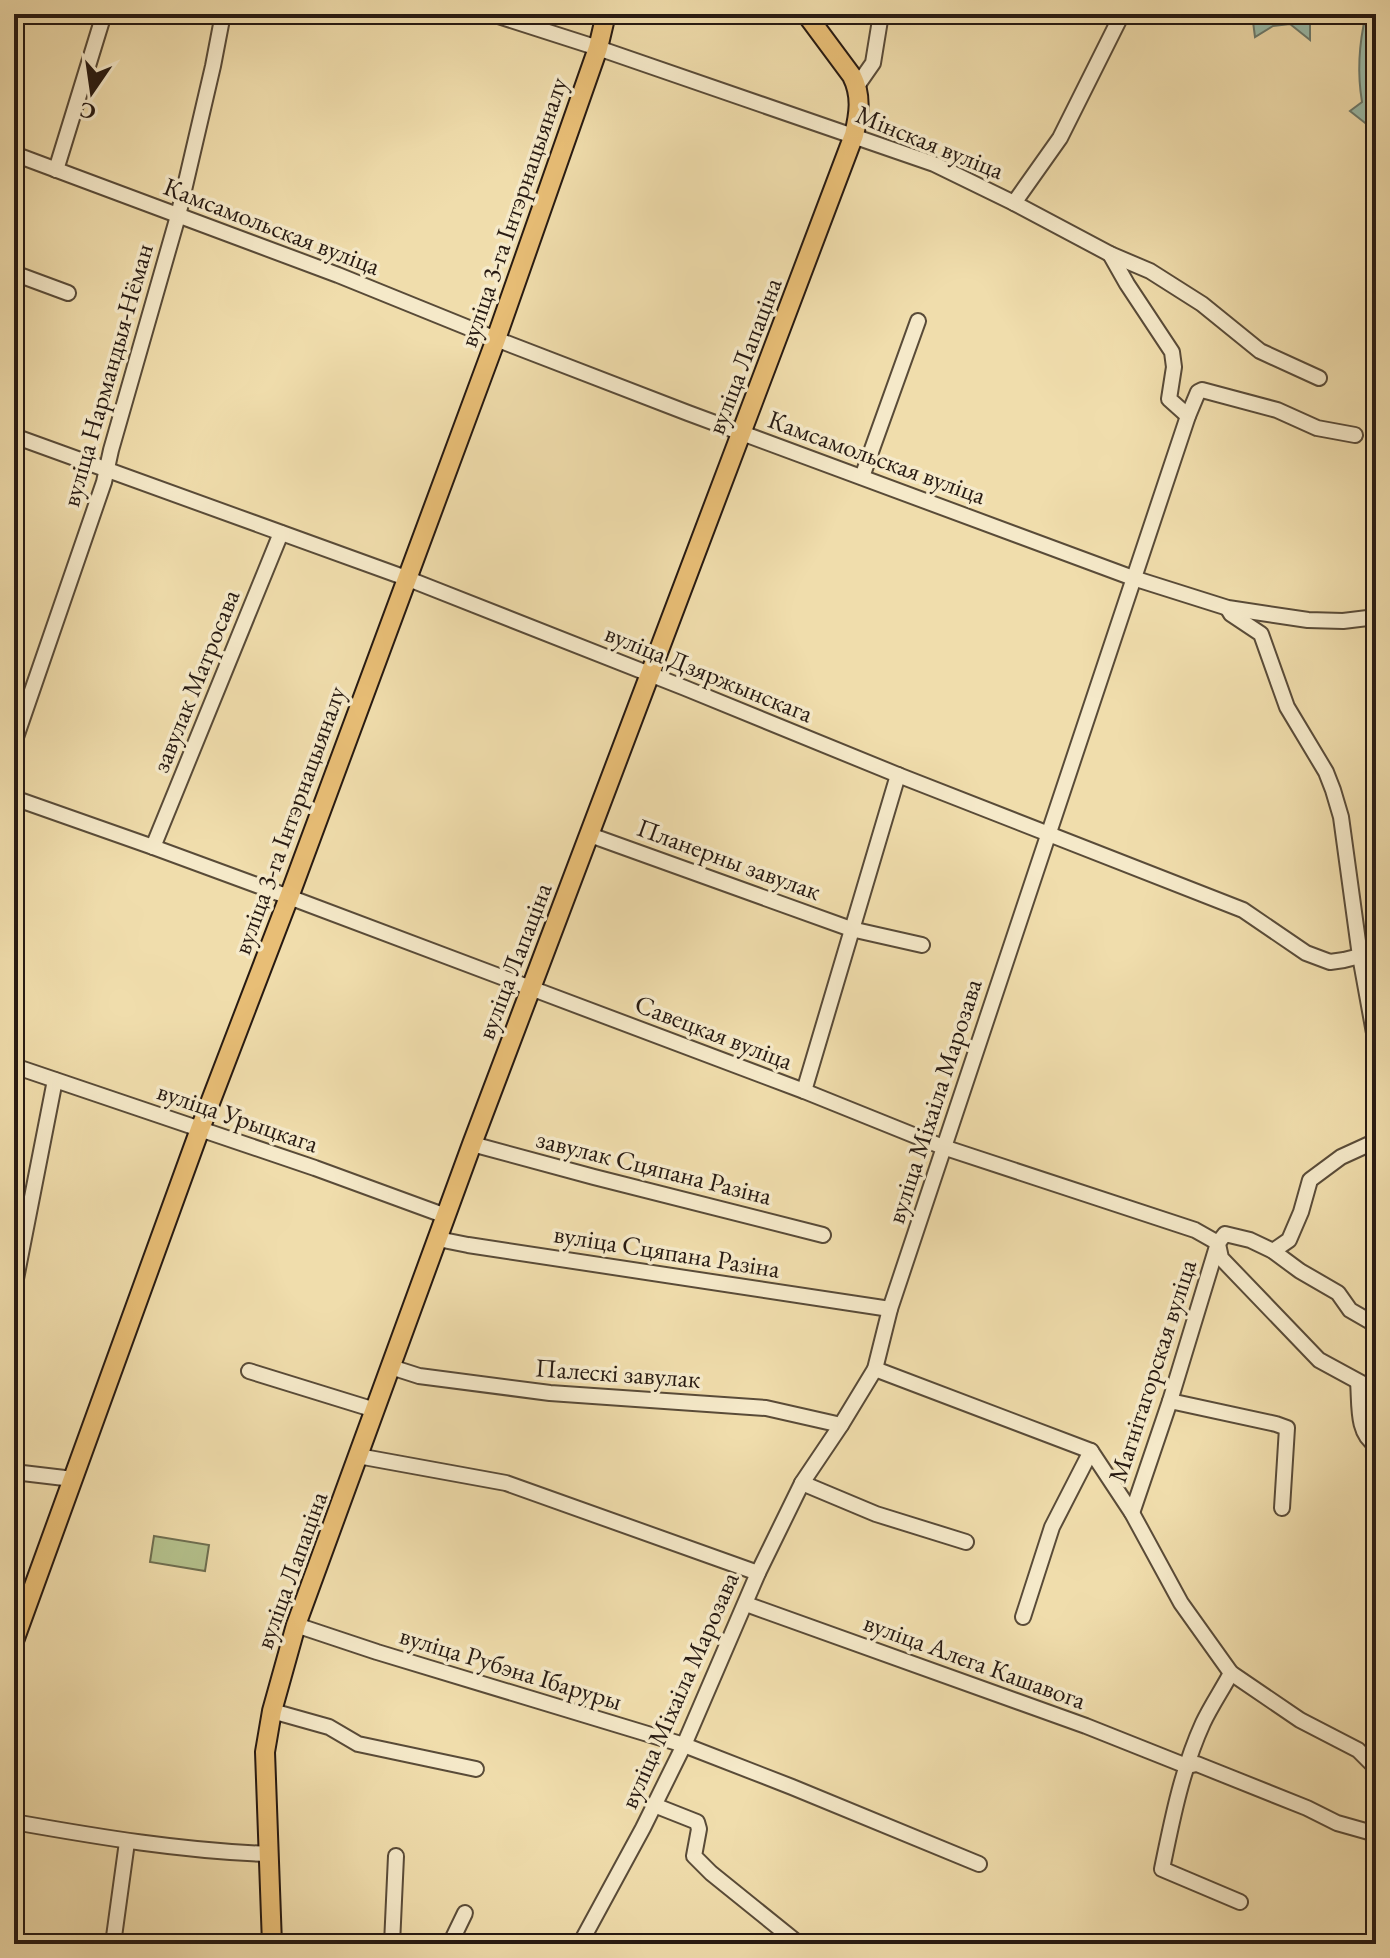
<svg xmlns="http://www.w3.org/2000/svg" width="1390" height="1958" viewBox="0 0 1390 1958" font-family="'EB Garamond',serif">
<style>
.green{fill:#b5c28d;stroke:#6e6e50;stroke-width:2}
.water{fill:#9abcab;stroke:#6c7b6e;stroke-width:2}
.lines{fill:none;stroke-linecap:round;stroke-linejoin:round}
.minor-casing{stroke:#594b38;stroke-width:18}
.major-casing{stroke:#271a12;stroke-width:22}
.minor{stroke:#f5e9c9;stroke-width:14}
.major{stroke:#e8be76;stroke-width:18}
.labels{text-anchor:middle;stroke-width:7;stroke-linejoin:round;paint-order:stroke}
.street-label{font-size:26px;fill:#271a12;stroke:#f5e9c9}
</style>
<rect width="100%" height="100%" fill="#f0ddac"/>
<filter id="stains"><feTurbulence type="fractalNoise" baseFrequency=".0025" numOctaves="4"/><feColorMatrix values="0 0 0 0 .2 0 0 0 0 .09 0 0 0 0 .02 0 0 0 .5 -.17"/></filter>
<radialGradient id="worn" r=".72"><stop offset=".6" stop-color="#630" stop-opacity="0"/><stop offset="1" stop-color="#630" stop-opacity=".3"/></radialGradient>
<polygon class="green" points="154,1536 209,1545 205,1571 150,1562"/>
<g class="water">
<polygon points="1252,14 1310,14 1310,40 1290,24 1273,26 1255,37"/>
<path d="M1366,14H1376V147L1369,126L1350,111L1362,102C1357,72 1359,43 1366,14Z"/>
</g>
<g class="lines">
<g class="minor-casing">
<g id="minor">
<polyline points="492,14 598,48 934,164 1014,203 1110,254 1150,271 1202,304 1260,351 1319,378"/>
<polyline points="857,86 873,63 881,14"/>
<polyline points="14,154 338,275 496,339 688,413 1133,578 1228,608 1308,620 1343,621 1376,617"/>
<polyline points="56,170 104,14"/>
<polyline points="1014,203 1060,138 1122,14"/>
<polyline points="1110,254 1127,284 1172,352 1174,367 1169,399 1188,416"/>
<polyline points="14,273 68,293"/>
<polyline points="14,436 406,578 685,688 898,775 1243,910 1306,953 1330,962 1344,960 1360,956 1376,948"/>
<polyline points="862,477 918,321"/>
<polyline points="1228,609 1231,614 1261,634 1287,707 1326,772 1333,790 1341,817 1360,956 1376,1044"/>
<polyline points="14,743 104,482 111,450 178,216 213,66 223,14"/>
<polyline points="14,798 153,847 289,897 804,1091 943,1147 1195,1230 1218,1243 1225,1234 1250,1240 1273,1251 1300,1271 1338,1293 1350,1310 1376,1325"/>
<polyline points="590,835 851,929 922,945"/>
<polyline points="153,847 281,533"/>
<polyline points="14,1066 315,1168 446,1216"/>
<polyline points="804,1091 898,775"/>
<polyline points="472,1144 594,1177 823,1235"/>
<polyline points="438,1239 468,1245 890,1309"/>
<polyline points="1218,1244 1221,1258 1319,1360 1376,1391"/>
<polyline points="1273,1251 1289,1240 1301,1212 1310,1180 1341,1157 1376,1141"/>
<polyline points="14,1289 55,1080"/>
<polyline points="391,1367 419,1376 550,1393 766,1408 841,1425"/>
<polyline points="875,1369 1091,1451 1132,1513 1181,1603 1231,1673 1300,1720 1358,1750 1376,1768"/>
<polyline points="249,1371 375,1410"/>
<path d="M1358,1382C1360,1403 1356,1434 1376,1445"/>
<polyline points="1170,1401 1276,1424 1287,1428 1282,1508"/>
<polyline points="358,1456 506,1483 758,1573"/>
<polyline points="14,1472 73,1479"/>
<polyline points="802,1483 876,1514 966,1542"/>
<polyline points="1132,1513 1170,1401 1218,1243"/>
<polyline points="14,1591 30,1592"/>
<polyline points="746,1604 1086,1726 1179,1763 1187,1766 1197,1764 1307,1808 1337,1823 1376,1834"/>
<polyline points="1023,1617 1052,1527 1091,1451"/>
<polyline points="296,1625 377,1652 684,1745 792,1787 979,1864"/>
<path d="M1231,1673C1222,1690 1211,1706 1203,1723C1182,1769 1172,1820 1162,1869L1240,1902"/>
<polyline points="272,1711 329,1727 358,1744 476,1769"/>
<polyline points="654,1805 697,1822 699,1829 694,1856 711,1873 799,1944"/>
<path d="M14,1822C99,1837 182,1851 269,1854"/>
<polyline points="113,1944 127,1842"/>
<polyline points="392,1944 396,1856"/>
<polyline points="450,1944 465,1913"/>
<polyline points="580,1944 643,1828 684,1745 758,1573 802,1483 841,1425 875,1369 890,1309 1188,416 1198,392 1202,390 1277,410 1317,428 1355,435"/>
</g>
</g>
<g class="major-casing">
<g id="major">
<polyline points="14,1641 200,1129 289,897 496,339 598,48 606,14"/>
<path d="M272,1944L265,1752L272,1711L296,1625L472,1144L854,135C859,114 862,96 852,76L806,14"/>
</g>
</g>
<use href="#minor" class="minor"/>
<use href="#major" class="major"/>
</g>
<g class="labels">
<g class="street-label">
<text transform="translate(930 142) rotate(22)" y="9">Мінская вуліца</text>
<text transform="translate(513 212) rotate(-71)" y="9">вуліца 3-га Інтэрнацыяналу</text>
<text transform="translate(272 226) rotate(21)" y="9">Камсамольская вуліца</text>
<text transform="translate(744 356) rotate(-69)" y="9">вуліца Лапаціна</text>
<text transform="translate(107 375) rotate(-74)" y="9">вуліца Нармандыя-Нёман</text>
<text transform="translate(877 457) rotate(20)" y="9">Камсамольская вуліца</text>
<text transform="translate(709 673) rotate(22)" y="9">вуліца Дзяржынскага</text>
<text transform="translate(195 681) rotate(-68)" y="9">завулак Матросава</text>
<text transform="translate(289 820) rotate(-70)" y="9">вуліца 3-га Інтэрнацыяналу</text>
<text transform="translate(729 859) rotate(20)" y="9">Планерны завулак</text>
<text transform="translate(514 961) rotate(-69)" y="9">вуліца Лапаціна</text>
<text transform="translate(714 1032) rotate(21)" y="9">Савецкая вуліца</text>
<text transform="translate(934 1101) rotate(-72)" y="9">вуліца Міхаіла Марозава</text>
<text transform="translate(238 1117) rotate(19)" y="9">вуліца Урыцкага</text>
<text transform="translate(654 1167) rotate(14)" y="9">завулак Сцяпана Разіна</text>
<text transform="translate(667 1251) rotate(9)" y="9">вуліца Сцяпана Разіна</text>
<text transform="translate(1152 1371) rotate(-72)" y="9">Магнітагорская вуліца</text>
<text transform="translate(618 1373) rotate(4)" y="9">Палескі завулак</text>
<text transform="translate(291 1570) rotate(-70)" y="9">вуліца Лапаціна</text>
<text transform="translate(975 1661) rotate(20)" y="9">вуліца Алега Кашавога</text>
<text transform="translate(511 1668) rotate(17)" y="9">вуліца Рубэна Ібаруры</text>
<text transform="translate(679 1690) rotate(-66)" y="9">вуліца Міхаіла Марозава</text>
</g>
</g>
<rect width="1390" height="1958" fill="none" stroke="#f0ddac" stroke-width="48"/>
<rect x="16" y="16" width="1358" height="1926" fill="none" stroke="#271a12" stroke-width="4"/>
<rect x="24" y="24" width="1342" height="1910" fill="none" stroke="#271a12" stroke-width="2"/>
<g transform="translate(92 92) rotate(193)" stroke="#f5e9c9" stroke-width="6" paint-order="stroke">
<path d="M0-6L14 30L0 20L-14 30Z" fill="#271a12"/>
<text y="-12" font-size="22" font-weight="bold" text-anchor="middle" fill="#271a12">С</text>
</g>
<rect width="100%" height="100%" filter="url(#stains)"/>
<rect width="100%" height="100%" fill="url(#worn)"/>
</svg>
